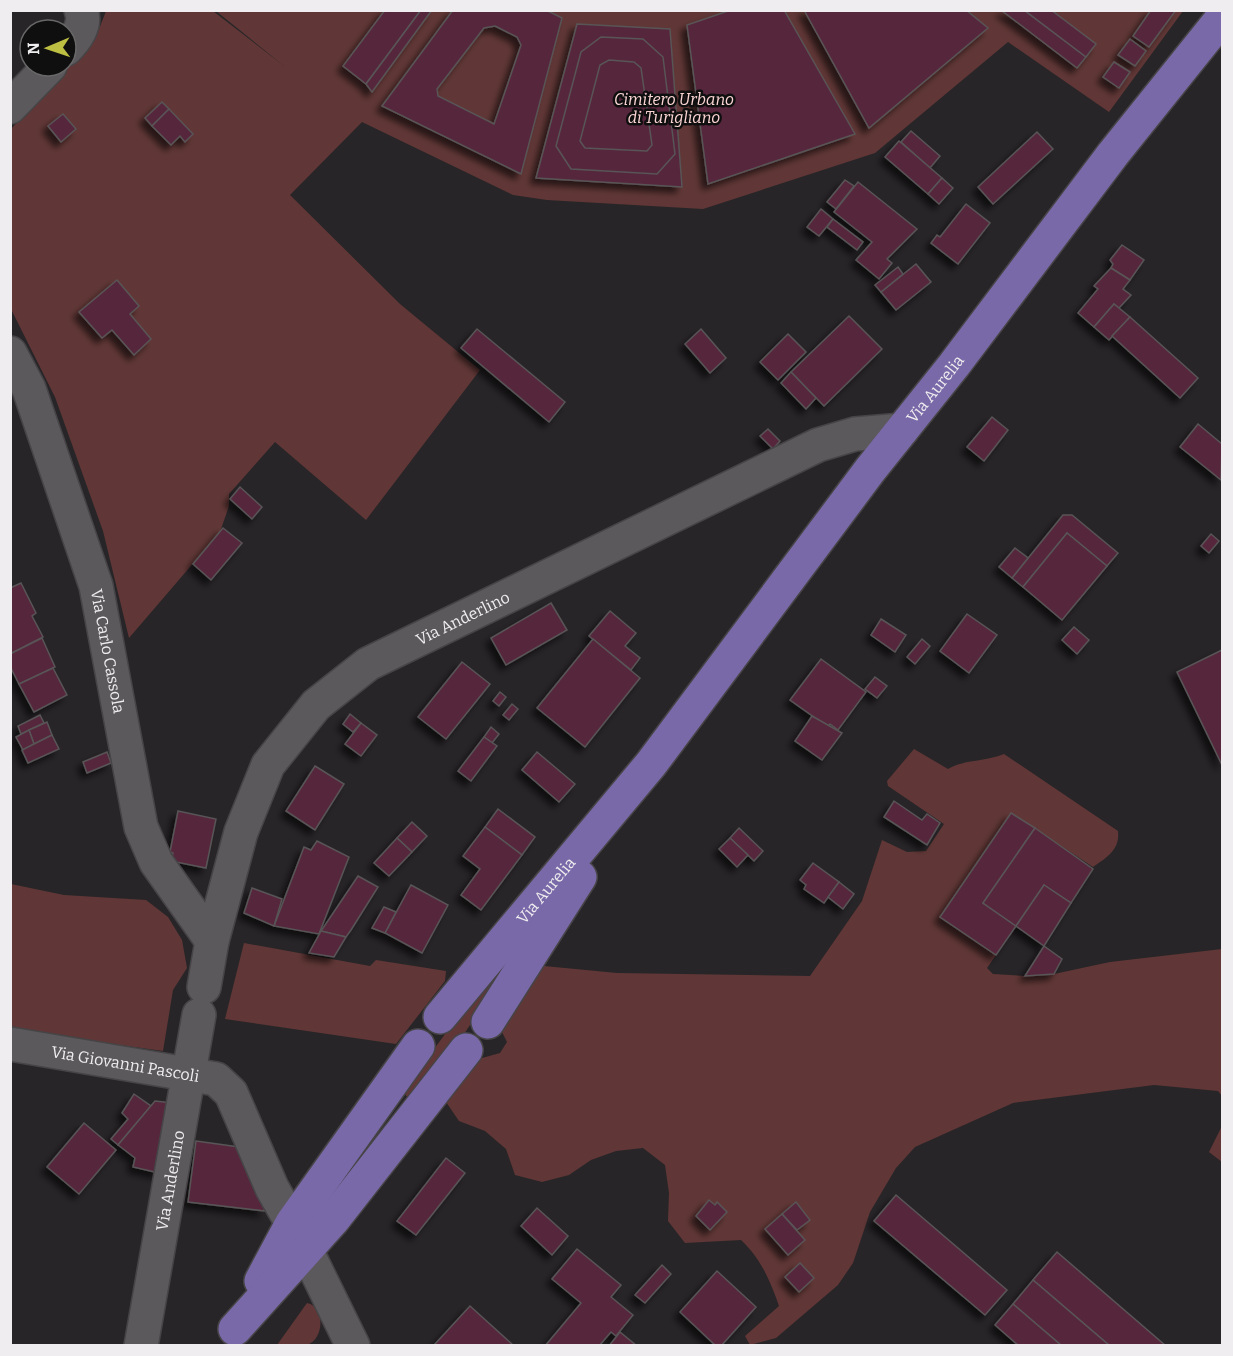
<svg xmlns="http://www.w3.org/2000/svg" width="1233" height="1356" viewBox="0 0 1233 1356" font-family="Bitter,serif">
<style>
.green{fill:#603736}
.building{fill:#56273d;stroke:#595456;stroke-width:1.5;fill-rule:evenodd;filter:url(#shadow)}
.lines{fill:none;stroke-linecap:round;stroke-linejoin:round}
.minor-casing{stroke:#464446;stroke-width:36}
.primary-casing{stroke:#464446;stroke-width:36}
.minor{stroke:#5c595d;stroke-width:33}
.primary{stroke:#7969a8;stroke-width:33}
.labels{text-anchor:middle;stroke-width:5;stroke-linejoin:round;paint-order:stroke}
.park-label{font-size:16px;font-style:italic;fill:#fbd6d4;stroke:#100f10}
.street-label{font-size:16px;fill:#efedef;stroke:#100f10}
</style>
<defs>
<filter id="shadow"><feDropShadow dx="-5.5" dy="5.5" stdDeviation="3" flood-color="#0009"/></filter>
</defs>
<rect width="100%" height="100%" fill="#282528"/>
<g class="green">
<polygon points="106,11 213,11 284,66 216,11 1183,11 1109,112 1008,42 875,153 703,209 547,200 513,195 362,122 290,195 400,304 480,370 366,520 275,442 229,494 229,506 220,532 129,638 103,531 55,397 11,309 11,129 96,37"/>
<path d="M914,749L948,769C965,759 985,762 1004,754L1118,831C1120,849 1108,857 1093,867L1011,813L940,917L996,955L987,968L993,974L1025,976L1054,974L1110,962L1222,949V1096L1218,1091L1154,1085L1013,1103L915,1147L896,1168L870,1212L853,1263L838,1285L776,1338L750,1345L745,1336L779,1306C770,1280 761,1259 741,1240L685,1243L668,1221L669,1193L665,1165L643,1148L616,1151L591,1160L569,1175L542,1182L515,1175L506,1149L485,1131L459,1121L444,1099L475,1060L500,1053L507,1042L501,1030L526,983L544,966L617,973L810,976L862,901L882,840L907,852L926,851L944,824L888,786L887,781Z"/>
<polygon points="11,884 64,895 146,900 168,917 182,940 187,968 173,990 163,1051 11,1030"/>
<polygon points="244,943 370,966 376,960 446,971 445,981 396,1044 225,1019"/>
<polygon points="489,975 497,975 498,983 456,1046 415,1097 406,1096 405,1088"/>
<polygon points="1222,1126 1222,1162 1209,1152"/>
<path d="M307,1303C325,1306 325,1339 307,1345C299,1348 286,1346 277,1345Z"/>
</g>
<g class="building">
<polygon points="385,10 421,10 366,84 343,66"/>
<polygon points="421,10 432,10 372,92 366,84"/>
<path d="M453,10H546L562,18L521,174L382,106ZM495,26L517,37L521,45L494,124L438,96L437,89L484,28Z"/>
<polygon points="731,10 784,10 855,134 708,184 687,25"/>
<polygon points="804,10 966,10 988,28 869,128"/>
<polygon points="1001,10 1024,10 1086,57 1077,68"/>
<polygon points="1024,10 1051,10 1096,44 1086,57"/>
<polygon points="1151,10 1176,10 1149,47 1133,36"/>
<polygon points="577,24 670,29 682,187 536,178"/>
<path d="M601,37L643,39L663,57L675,154L657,174L571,169L556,146L581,52ZM609,60L634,62L641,68L652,145L647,151L585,148L580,141L600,65Z"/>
<polygon points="1130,39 1146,51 1135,66 1118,55"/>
<polygon points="1114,62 1130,72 1119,88 1103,77"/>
<polygon points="162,102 169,109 152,126 145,118"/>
<polygon points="169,109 193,134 185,142 180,136 171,145 152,126"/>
<polygon points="63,114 76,129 61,142 48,126"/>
<polygon points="911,131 940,156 930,168 901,142"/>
<polygon points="1037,132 1053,149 993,204 978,187"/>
<polygon points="899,141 942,178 928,194 885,157"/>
<polygon points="942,178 953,188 939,204 928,194"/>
<polygon points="845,180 854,186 836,209 827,202"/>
<polygon points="858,182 917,229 887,259 892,263 879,279 856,260 872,242 834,212"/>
<polygon points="966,204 990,223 958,264 931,243 937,235 940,237"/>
<polygon points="821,209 833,219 819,236 807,227"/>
<polygon points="833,219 863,242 857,250 827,227"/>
<polygon points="1122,245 1144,260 1130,280 1111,268 1113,264 1110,260"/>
<polygon points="916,264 931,282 896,310 881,292"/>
<polygon points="898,267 903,274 881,292 875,285"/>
<polygon points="1111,268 1130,280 1123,289 1131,295 1119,308 1114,304 1094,327 1078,313 1098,289 1094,286"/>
<polygon points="117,280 139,306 130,314 151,339 134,355 112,330 102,338 79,312"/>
<polygon points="1114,304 1130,317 1109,340 1094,327"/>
<polygon points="849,316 882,349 824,406 791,372"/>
<polygon points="1130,317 1198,378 1180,398 1112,336"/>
<polygon points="477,329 565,402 549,422 461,348"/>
<polygon points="701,329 726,358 710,373 685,344"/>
<polygon points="788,334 806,352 778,380 760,362"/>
<polygon points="791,372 816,398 806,409 781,383"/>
<polygon points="992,417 1008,430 984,461 967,447"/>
<polygon points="1198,424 1222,444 1221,480 1180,447"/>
<polygon points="768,429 780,441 773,449 760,436"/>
<polygon points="240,487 262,507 252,519 230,499"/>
<polygon points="1063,515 1072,515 1118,553 1107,566 1067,533 1023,587 1012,578"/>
<polygon points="223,528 242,543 211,580 193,564"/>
<polygon points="1067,533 1107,566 1062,620 1023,587"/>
<polygon points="1211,534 1219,541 1209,553 1201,546"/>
<polygon points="1015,548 1028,558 1012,578 999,567"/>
<polygon points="21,583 36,613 32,616 43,637 10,654 10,588"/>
<polygon points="551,603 567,630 506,665 491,638"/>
<polygon points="610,611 636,633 625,646 640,658 631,670 589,636"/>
<polygon points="967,614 997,635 969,673 940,651"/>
<polygon points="881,619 906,635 895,652 871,635"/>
<polygon points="1074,627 1089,640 1077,654 1062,640"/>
<polygon points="42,638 55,667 19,684 10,666 10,654"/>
<polygon points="593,639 640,678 585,747 537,708"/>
<polygon points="922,639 930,646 915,664 907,657"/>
<polygon points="1222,650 1222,765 1177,672"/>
<polygon points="821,659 866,692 838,730 830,724 828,727 790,700"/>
<polygon points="462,662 490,684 446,739 418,717"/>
<polygon points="53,668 67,695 34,712 19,684"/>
<polygon points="875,677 887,686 877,698 865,689"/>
<polygon points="500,692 506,697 499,706 493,701"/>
<polygon points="512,704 518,709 509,720 503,715"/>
<polygon points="350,714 361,723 353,732 343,724"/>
<polygon points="40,715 44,723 21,734 18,726"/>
<polygon points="812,716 842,733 822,760 795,741"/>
<polygon points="47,722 52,735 34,744 29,730"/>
<polygon points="361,723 377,735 361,756 345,744"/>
<polygon points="491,727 499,734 492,743 484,737"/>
<polygon points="29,730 34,744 23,750 16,737"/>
<polygon points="52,735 59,749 28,763 22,750"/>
<polygon points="484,737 497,746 471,781 458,771"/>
<polygon points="107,752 111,763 87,773 83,762"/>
<polygon points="537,752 575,784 559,802 522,770"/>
<polygon points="315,766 344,784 315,830 286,811"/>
<polygon points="894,801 922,820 927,814 940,823 927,845 884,817"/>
<polygon points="498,809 535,837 522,855 485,827"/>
<polygon points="178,811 216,819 206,868 171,861 173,853 170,852"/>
<polygon points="1011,813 1035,828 983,903 1016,926 996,955 940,917"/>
<polygon points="412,822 427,836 412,852 397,838"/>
<polygon points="485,827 522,855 481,910 461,895 480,869 463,856"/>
<polygon points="739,828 763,851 754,861 730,838"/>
<polygon points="1035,828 1093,869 1071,903 1044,885 1016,926 983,903"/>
<polygon points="397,838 412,852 389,876 374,863"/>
<polygon points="730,838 748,855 737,867 719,849"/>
<polygon points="317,841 349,857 319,934 274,926 304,847 311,850"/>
<polygon points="813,863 839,882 824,903 804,889 806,885 800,880"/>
<polygon points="358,876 378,887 351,930 346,937 321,931"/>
<polygon points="839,882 854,894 843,909 828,897"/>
<polygon points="411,885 448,905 422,953 385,933"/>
<polygon points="1044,885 1071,903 1044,946 1016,926"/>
<polygon points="252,888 282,899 274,926 244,913"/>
<polygon points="384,907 396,912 385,933 372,928"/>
<polygon points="321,931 346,937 334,957 309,953"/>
<polygon points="1044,946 1062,959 1054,974 1025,976"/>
<polygon points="134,1094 151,1106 118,1145 111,1139 128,1119 122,1113"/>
<polygon points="155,1101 172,1103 159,1173 133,1167 135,1158 118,1145"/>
<polygon points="84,1123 116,1150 79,1194 47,1167"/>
<polygon points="196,1141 239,1147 265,1211 188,1202"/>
<polygon points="446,1158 465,1173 416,1235 397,1221"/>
<polygon points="896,1195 1007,1290 985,1315 874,1221"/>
<polygon points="709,1200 715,1205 717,1202 727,1212 710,1230 696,1216"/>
<polygon points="796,1202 810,1220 797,1230 782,1214"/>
<polygon points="537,1208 568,1236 552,1255 521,1226"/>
<polygon points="782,1214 805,1240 788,1255 765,1229"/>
<polygon points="577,1249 621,1285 611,1297 633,1315 616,1336 611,1332 599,1346 545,1346 581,1303 552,1279"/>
<polygon points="1057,1252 1166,1346 1110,1346 1033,1280"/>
<polygon points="800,1263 814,1278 799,1292 785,1277"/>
<polygon points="662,1265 671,1274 645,1303 635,1295"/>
<polygon points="717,1271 756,1307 721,1346 716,1346 680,1312"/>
<polygon points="1033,1280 1110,1346 1062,1346 1013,1304"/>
<polygon points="1013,1304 1062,1346 1019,1346 995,1325"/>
<polygon points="470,1306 513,1345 437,1346 435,1344"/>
<polygon points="620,1332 637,1346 609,1346"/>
</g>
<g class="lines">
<g class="minor-casing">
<g id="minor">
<path d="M66,49C76,39 87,25 81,10"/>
<polyline points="10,107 50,66"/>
<path id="s1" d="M10,353L29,389L96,586L141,827L156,862L212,941"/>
<path id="s2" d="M204,987L212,941L241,832L268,765L316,705L368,664L818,445L855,434L902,430"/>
<path id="s3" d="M10,1044L216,1079L231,1093L272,1188L292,1223L316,1222"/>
<polyline points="281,1244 306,1250 353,1346"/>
<path id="s4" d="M141,1346L199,1015"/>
</g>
</g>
<g class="primary-casing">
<g id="primary">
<path id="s5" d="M440,1017L651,764L870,470L954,365L1113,154L1222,18"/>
<polyline points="488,1022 580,877"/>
<polyline points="261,1281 292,1223 418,1046"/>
<polyline points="235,1329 333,1220 466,1050"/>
</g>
</g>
<use href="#minor" class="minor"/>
<use href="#primary" class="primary"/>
</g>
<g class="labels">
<g class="park-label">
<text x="674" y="105">Cimitero Urbano<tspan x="674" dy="18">di Turigliano</tspan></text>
</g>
<g class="street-label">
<text dy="6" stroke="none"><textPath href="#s5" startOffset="800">Via Aurelia</textPath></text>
<text dy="6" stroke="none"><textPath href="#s2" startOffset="480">Via Anderlino</textPath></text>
<text dy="6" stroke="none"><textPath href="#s1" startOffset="315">Via Carlo Cassola</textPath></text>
<text dy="6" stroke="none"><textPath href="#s5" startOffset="165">Via Aurelia</textPath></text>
<text dy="6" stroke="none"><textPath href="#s3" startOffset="117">Via Giovanni Pascoli</textPath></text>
<text dy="6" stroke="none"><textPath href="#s4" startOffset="168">Via Anderlino</textPath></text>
</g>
</g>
<rect width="1233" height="1356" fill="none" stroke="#efedef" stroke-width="24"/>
<g transform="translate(48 48) rotate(268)"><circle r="28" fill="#100f10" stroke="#696869" stroke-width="1.5"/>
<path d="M0-4.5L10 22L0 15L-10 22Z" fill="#bdbf43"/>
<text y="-9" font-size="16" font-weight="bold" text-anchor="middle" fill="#efedef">N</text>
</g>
</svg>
